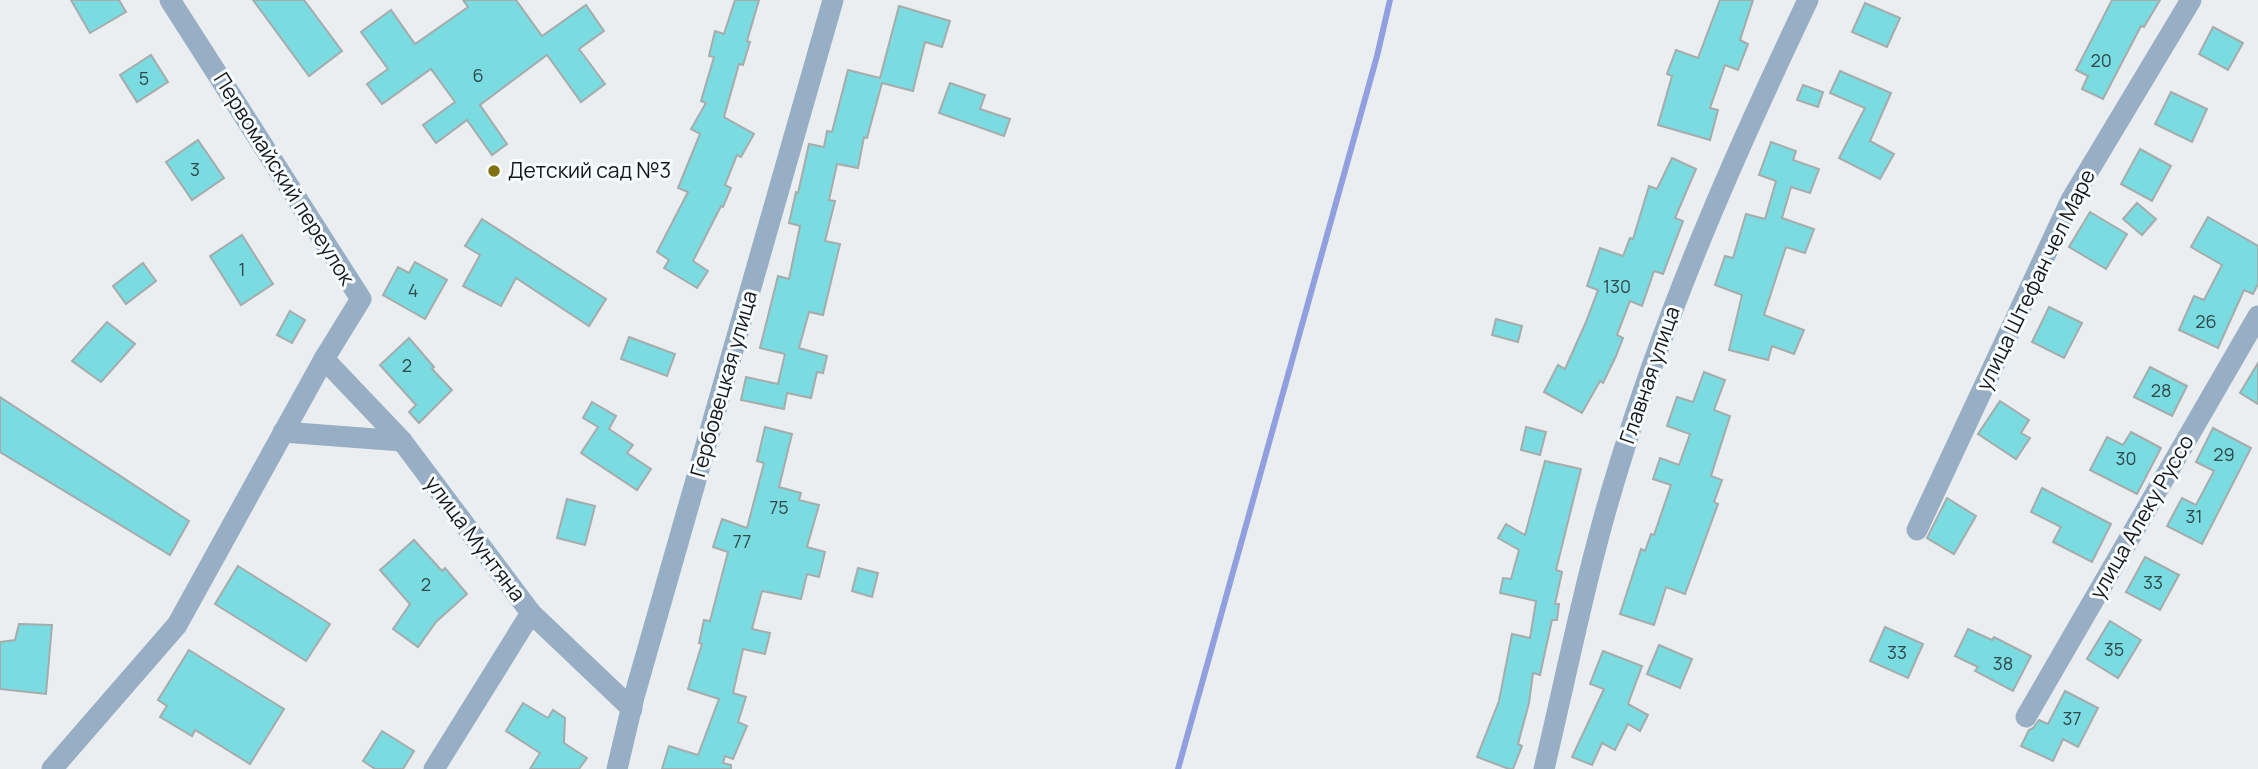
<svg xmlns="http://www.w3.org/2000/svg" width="2258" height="769" viewBox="0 0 2258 769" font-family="Manrope,sans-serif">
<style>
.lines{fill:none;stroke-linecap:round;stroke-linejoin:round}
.stream{stroke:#929fde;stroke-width:6}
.building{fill:#7adce1;stroke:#a6abab;stroke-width:2}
.minor{stroke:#98aec5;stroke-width:21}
.poi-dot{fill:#807111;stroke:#f7fcfe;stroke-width:2.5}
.labels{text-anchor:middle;stroke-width:6;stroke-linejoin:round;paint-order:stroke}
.number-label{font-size:18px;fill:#30494b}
.poi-label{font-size:21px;fill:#171819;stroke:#f7fcfe;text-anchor:start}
.street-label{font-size:21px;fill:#171819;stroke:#f7fcfe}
</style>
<rect width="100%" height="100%" fill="#eaeef0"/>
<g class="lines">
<polyline class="stream" points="1178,769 1377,56 1390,0"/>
</g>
<g class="building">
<polygon points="71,0 119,0 126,12 90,33"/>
<polygon points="253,0 304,0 342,51 309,76"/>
<polygon points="463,0 516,0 542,36 586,5 604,31 579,49 605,84 581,102 547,55 480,105 507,144 492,155 467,120 436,143 423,125 455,102 431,69 382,104 367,84 388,69 361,32 391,10 415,44 468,7"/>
<polygon points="735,0 759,0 747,41 750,42 743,65 739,64 724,117 754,134 741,157 737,155 725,185 731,188 723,207 721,206 693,261 708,271 697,288 664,268 669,260 657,252 688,192 678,188 700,134 691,129 706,103 701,101 714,57 709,56 715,31 724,34"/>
<polygon points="1720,0 1753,0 1740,40 1748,44 1738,70 1725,65 1710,108 1718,110 1710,140 1658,125 1672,76 1667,74 1676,50 1698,58"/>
<polygon points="2112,0 2160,0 2144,27 2141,26 2103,99 2082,89 2088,76 2076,70"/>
<polygon points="1865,3 1900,18 1887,47 1852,32"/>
<polygon points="899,6 950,21 942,47 925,42 913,91 882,83 867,138 864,137 858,168 837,164 829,200 835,201 825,241 840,244 823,315 809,312 799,348 827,356 823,373 817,372 811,398 787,393 784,409 741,400 746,377 778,384 785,354 760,348 778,276 789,279 800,226 789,223 796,192 798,193 809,144 824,147 827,131 832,132 848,70 880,78"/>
<polygon points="2213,27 2243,43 2228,70 2199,54"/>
<polygon points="151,55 168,82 137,102 120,75"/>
<polygon points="1840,71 1891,93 1870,141 1894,154 1880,179 1839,158 1865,108 1830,93"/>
<polygon points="950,83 985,95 980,109 1010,119 1004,136 939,113"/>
<polygon points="1803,85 1823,92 1818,107 1797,100"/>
<polygon points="2171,92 2207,109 2192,142 2155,124"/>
<polygon points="198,140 224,178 192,200 166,162"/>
<polygon points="1771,142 1796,151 1793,160 1819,169 1810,193 1791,187 1782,218 1814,229 1805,253 1786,247 1764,315 1804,330 1794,354 1772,346 1768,360 1729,350 1742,295 1715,285 1725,256 1733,258 1746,214 1765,219 1776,181 1759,175"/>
<polygon points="2140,149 2171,166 2152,201 2121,184"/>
<polygon points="1672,158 1696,169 1675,218 1683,221 1663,274 1654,271 1642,306 1630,301 1617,335 1623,338 1616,356 1603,383 1600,381 1582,413 1544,392 1558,365 1565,369 1586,322 1598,290 1587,286 1600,248 1623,256 1630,238 1633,239 1649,186 1657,189"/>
<polygon points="2137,203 2156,219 2142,235 2123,219"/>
<polygon points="2090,212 2127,234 2106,269 2069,247"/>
<polygon points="2208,217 2258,246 2258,284 2253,294 2244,290 2218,348 2179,330 2194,296 2204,300 2222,265 2191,247"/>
<polygon points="482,219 606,299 589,326 516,278 501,306 463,286 480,255 465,246"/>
<polygon points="242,235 273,284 241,305 210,256"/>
<polygon points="415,262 447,280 425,319 383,295 398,267 409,273"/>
<polygon points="143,263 156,281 126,304 113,286"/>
<polygon points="2049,307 2082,323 2064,358 2032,342"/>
<polygon points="290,311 305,320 292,343 277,335"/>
<polygon points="1496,319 1522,326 1518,342 1492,335"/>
<polygon points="107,322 135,344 101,382 72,361"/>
<polygon points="629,337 675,354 667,376 621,359"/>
<polygon points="409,338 434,367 432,369 452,390 419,423 409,412 416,405 380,365"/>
<polygon points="2258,363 2258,404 2240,393"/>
<polygon points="2150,367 2187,386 2172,416 2134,397"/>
<polygon points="1704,372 1725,380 1714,410 1730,416 1711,476 1722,480 1714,502 1718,504 1685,594 1666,587 1654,625 1620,614 1641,549 1645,551 1651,534 1654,535 1671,485 1653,479 1660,458 1679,465 1690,434 1667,426 1677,397 1693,402"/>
<polygon points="0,397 189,521 170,555 0,452"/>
<polygon points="2000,401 2029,420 2021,433 2030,438 2016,459 1978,434"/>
<polygon points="592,402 616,416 609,429 633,445 627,453 651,469 637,490 581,453 598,427 583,418"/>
<polygon points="765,427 792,434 779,487 801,493 799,500 819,505 807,547 825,552 819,577 807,574 801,599 762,591 752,629 770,633 765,654 743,649 733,693 746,697 738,722 747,726 733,759 725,756 723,763 731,765 731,769 662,769 669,746 698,755 719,699 688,689 702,644 699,643 704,620 710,621 728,552 713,547 722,519 747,528 764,463 757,461"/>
<polygon points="1526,427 1546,432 1540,455 1521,450"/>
<polygon points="2213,428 2251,448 2202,544 2167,526 2182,498 2196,505 2214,471 2196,462"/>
<polygon points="2131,432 2161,448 2137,494 2090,470 2107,437 2123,445"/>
<polygon points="1545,461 1581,469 1556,570 1562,572 1555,604 1559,604 1557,620 1552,620 1540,675 1533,673 1529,703 1518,744 1522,746 1513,769 1509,769 1477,757 1499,701 1512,634 1530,638 1536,601 1500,593 1503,578 1511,579 1519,550 1498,538 1506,524 1525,535"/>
<polygon points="2042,488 2111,524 2092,562 2053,542 2061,527 2031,512"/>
<polygon points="1947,498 1976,516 1954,554 1927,538"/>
<polygon points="567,499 595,506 585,545 557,538"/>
<polygon points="414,540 442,571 445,568 467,594 436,622 418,647 393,629 410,604 380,570"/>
<polygon points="2145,557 2179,575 2160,610 2126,592"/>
<polygon points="238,566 330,624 306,661 215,604"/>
<polygon points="858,568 878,573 872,597 852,591"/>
<polygon points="2110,621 2141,640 2118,678 2087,659"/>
<polygon points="19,624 52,625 46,694 0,689 0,642 15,640"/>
<polygon points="1885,627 1923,644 1908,678 1870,661"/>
<polygon points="1968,629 1992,640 1994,637 2031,656 2013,691 1975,671 1978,667 1955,656"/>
<polygon points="1659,645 1692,659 1680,688 1647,674"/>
<polygon points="189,650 284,709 250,764 195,730 192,736 160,717 167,706 158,700"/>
<polygon points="1603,651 1642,666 1628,704 1648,715 1640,731 1628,724 1615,750 1602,743 1592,765 1572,757 1604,689 1590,684"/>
<polygon points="2065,691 2098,708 2078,747 2063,739 2053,761 2021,746 2029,730 2033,728 2039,720 2048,724"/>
<polygon points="523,703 548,718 553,710 565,718 564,743 587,758 579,769 530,769 540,753 506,731"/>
<polygon points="382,731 414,751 403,769 375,769 363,761"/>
</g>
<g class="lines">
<g class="minor">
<polyline points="324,359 402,441 531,613 434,769"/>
<polyline points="283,432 402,441"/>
<polyline points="1917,530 2071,200 2191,0"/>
<polyline points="531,613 632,709"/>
<polyline points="2026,717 2258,316"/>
<polyline points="52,769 177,625 324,359 361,299 170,0"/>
<polyline points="617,769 634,697 833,0"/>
<path d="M1544,769C1568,668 1588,565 1619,466C1668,305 1736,151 1808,0"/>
</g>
</g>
<circle class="poi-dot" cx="494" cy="171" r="7"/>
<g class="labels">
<g class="number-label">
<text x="2101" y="67">20</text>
<text x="478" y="82">6</text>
<text x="144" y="85">5</text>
<text x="195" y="176">3</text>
<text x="242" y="276">1</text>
<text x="1617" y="293">130</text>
<text x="413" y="297">4</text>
<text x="2206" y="328">26</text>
<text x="407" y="372">2</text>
<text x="2161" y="397">28</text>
<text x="2224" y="461">29</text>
<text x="2126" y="465">30</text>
<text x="779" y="514">75</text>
<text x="2194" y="523">31</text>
<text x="742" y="548">77</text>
<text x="2153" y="589">33</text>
<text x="426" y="591">2</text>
<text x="2114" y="656">35</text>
<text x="1897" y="659">33</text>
<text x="2003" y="670">38</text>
<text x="2072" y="725">37</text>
</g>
<g class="poi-label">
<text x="508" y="178">Детский сад №3</text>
</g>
<g class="street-label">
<text transform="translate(284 179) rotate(58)" y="7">Первомайский переулок</text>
<text transform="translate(2036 280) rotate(-64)" y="7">улица Штефан чел Маре</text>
<text transform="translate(1650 375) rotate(-71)" y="7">Главная улица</text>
<text transform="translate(724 384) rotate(-74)" y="7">Гербовецкая улица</text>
<text transform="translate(2142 517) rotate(-60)" y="7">улица Алеку Руссо</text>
<text transform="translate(475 539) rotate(53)" y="7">улица Мунтяна</text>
</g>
</g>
</svg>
